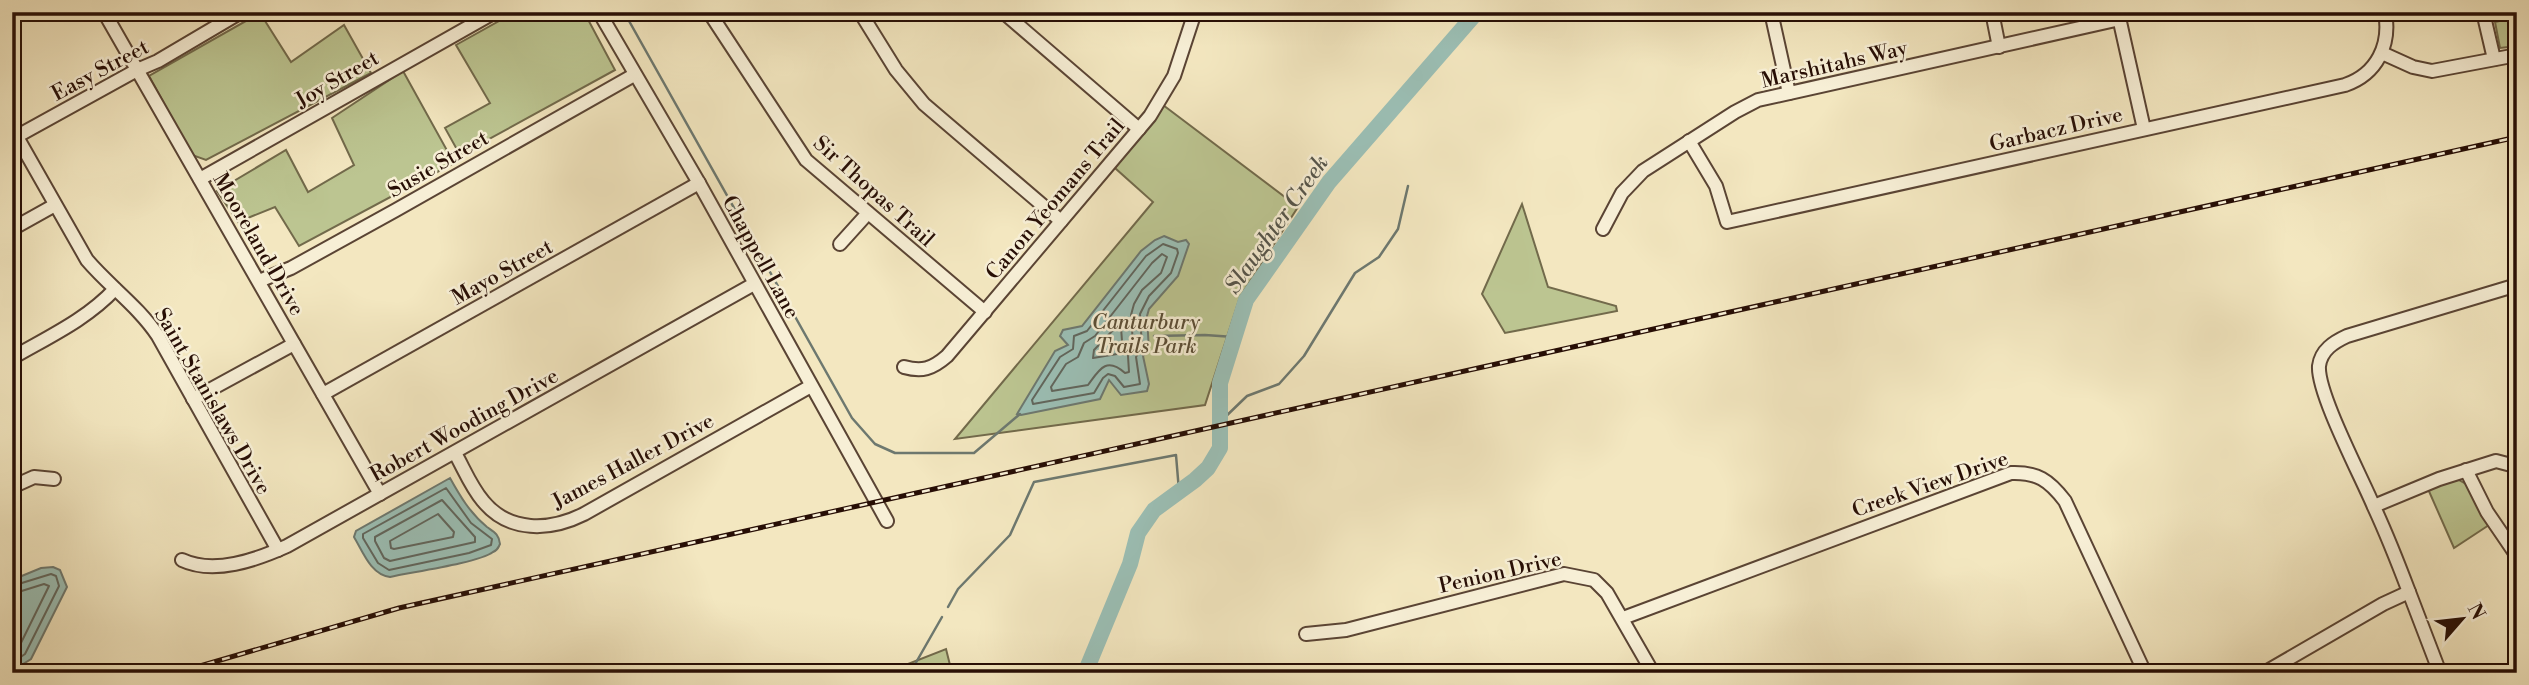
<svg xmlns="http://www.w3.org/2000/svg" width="2529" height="685" viewBox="0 0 2529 685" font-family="'Libre Bodoni',serif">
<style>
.green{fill:#bcc591;stroke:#726a4b;stroke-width:2}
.water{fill:#9bbfb5;stroke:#6d786f;stroke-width:2}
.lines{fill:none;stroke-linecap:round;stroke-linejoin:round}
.shore{stroke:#61665d;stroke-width:2}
.stream{stroke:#6d786f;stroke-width:2.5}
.river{stroke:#9bbfb5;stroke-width:16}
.minor-casing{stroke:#5a4434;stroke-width:16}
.minor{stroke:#f7efd6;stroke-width:12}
.rail-casing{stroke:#270e05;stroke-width:5}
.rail{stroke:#f7efd6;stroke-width:2.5;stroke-dasharray:8;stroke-linecap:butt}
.labels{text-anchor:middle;stroke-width:5;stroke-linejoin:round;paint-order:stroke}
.street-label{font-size:21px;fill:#270e05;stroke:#f7efd6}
.park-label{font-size:21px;font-style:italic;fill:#5b4e36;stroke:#f7efd6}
.water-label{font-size:23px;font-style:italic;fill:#55554b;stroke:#f7efd6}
</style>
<rect width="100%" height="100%" fill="#f3e7c0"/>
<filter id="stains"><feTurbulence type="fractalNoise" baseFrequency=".00286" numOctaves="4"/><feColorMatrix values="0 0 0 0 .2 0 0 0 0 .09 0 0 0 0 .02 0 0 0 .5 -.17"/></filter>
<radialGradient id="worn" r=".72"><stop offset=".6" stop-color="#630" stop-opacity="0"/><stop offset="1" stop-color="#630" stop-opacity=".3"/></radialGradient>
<g class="green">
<polygon points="515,12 584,12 615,70 460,155 445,128 490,103 456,45"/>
<polygon points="260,13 291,62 344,25 371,73 206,160 192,155 149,76"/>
<polygon points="2517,17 2517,46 2500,48 2495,22"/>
<polygon points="403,71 454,163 299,246 275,207 238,222 217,191 286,150 308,192 354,165 332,118"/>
<polygon points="1163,105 1298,207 1240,297 1205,405 955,439 1153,202 1115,168"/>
<polygon points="1522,204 1548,287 1616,306 1617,311 1505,333 1482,294"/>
<polygon points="2457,479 2466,484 2489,525 2454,548 2428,489"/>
<polygon points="946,649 952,673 885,673"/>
</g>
<g class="water">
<polygon points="1164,236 1178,242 1186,240 1189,244 1178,276 1149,309 1147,316 1149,351 1143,356 1149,384 1147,391 1121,395 1109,380 1100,399 1021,415 1017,414 1055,351 1068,345 1060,336 1063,330 1082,326 1141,251 1155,240"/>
<path d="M450,478C460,496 470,513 487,527C494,532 499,534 500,544C498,548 498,550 493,552C478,563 412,572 390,577C371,575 363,552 354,537L356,531Z"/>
<polygon points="53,567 60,570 67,587 31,659 12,671 12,580 41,568"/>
</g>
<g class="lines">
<g class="shore">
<polygon points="1163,244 1177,249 1178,253 1171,273 1149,296 1140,314 1142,347 1136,357 1140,384 1124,387 1115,376 1108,374 1103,378 1094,393 1033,404 1032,400 1060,357 1073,349 1074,336 1087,331 1146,256"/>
<path d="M1162,254L1167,257L1161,273L1142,290L1134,304L1131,315L1133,344L1128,356L1129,372L1125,373C1106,356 1099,370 1088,385L1052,391L1051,387L1066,364L1078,357L1084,343L1095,336L1152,263Z"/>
<polygon points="1118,325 1121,327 1122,341 1117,354 1093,358 1094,350"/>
<polygon points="446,488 471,523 492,539 491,545 469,553 389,570 378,563 363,538 363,534"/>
<polygon points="442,500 475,537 475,542 390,561 384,558 375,541 375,537"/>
<polygon points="438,514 454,532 453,537 394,549 391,548 390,541"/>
<polyline points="12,586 51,574 56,576 59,586 25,654 12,663"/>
<polyline points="12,594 44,584 49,586 18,649 12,653"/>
</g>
<g class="stream">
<polyline points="624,12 852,418 875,444 895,453 974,453 1020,414"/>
<polyline points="1154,336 1205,335 1234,337"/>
<polyline points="1220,422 1247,396 1279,384 1304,356 1355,273 1379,257 1398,229 1408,186"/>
<polyline points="948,607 958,589 1010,535 1034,482 1176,455 1179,491"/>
<polyline points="910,673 942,617"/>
</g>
<polyline class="river" points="1085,673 1130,564 1138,533 1154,510 1195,480 1208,468 1220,448 1220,383 1246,300 1329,182 1477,12"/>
<g class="minor-casing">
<g id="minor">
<polyline points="104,12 380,494"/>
<polyline points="599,12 699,183 887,521"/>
<polyline points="709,12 806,160 985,312"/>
<polyline points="860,12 896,70 924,104 1061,221"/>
<polyline points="1003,12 1139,129"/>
<polyline points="1771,12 1789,93"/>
<polyline points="1992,12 1999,47"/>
<polyline points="2483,12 2494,59"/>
<polyline points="2118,13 2144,129"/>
<polyline points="2382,53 2413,67 2432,71 2517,55"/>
<path d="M17,137L87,260C110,287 138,306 158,336L278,550"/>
<polyline points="12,139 137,70 158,61 241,12"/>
<path d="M1689,141L1716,186L1727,222L2345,85C2377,74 2391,45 2385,12"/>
<polyline points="200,179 495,12"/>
<polyline points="12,229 55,205"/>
<polyline points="1603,229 1622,193 1643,171 1735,112 1758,100 2120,19"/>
<polyline points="840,244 868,213"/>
<polyline points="259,281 291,268 396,210 634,75"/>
<path d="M12,358C48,337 86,320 115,289"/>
<path d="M904,367C922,372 932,369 947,356L1150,116L1174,76L1195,12"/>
<polyline points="323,394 699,183"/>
<polyline points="193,399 294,344"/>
<path d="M455,453C464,469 471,487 483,501C509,533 550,531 584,514L811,386"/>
<polyline points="2466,470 2487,512 2517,556"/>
<polyline points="12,487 34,477 54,479"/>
<polyline points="2374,506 2439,479 2496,461 2515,466"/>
<path d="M182,560C214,575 256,560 287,546L754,284"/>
<polyline points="2409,592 2440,673"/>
<path d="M1623,618L2011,473C2037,472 2049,480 2065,501L2145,673"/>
<polyline points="1306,634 1346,630 1564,574 1594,580 1607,593 1653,673"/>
<path d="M2264,673L2383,604L2409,592C2398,563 2387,535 2374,507C2362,478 2317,393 2319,366C2321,350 2334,342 2347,336L2517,285"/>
</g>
</g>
<use href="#minor" class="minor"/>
<g class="rail-casing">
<polyline id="rail" points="176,673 399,608 2517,137"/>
</g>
<use href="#rail" class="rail"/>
</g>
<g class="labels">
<g class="street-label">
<text transform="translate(1834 64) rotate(-13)" y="7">Marshitahs Way</text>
<text transform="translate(100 70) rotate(-28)" y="7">Easy Street</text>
<text transform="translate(337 79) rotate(-30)" y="7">Joy Street</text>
<text transform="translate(2056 129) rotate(-13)" y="7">Garbacz Drive</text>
<text transform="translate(438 164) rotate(-30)" y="7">Susie Street</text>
<text transform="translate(874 191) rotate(42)" y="7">Sir Thopas Trail</text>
<text transform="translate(1055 199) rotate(-50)" y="7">Canon Yeomans Trail</text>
<text transform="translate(259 244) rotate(60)" y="7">Mooreland Drive</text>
<text transform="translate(761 257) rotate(61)" y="7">Chappell Lane</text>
<text transform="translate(502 272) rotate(-29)" y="7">Mayo Street</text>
<text transform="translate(213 401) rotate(60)" y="7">Saint Stanislaws Drive</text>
<text transform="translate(464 425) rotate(-29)" y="7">Robert Wooding Drive</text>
<text transform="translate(633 461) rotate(-28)" y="7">James Haller Drive</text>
<text transform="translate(1930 484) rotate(-19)" y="7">Creek View Drive</text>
<text transform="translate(1500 572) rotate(-13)" y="7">Penion Drive</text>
</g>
<g class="park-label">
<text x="1146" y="329">Canturbury<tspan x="1146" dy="24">Trails Park</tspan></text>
</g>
<g class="water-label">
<text transform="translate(1276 224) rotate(-55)" y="8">Slaughter Creek</text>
</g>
</g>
<rect width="2529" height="685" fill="none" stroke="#f3e7c0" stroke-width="42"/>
<rect x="14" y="14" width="2501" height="657" fill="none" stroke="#270e05" stroke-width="3.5"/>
<rect x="21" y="21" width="2487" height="643" fill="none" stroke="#270e05" stroke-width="2"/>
<g transform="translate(2462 619) rotate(62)" stroke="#f7efd6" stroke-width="5" paint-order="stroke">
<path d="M0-5L12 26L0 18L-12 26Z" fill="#270e05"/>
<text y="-10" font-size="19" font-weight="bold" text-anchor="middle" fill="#270e05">N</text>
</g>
<rect width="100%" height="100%" filter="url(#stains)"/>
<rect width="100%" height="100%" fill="url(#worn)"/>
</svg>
